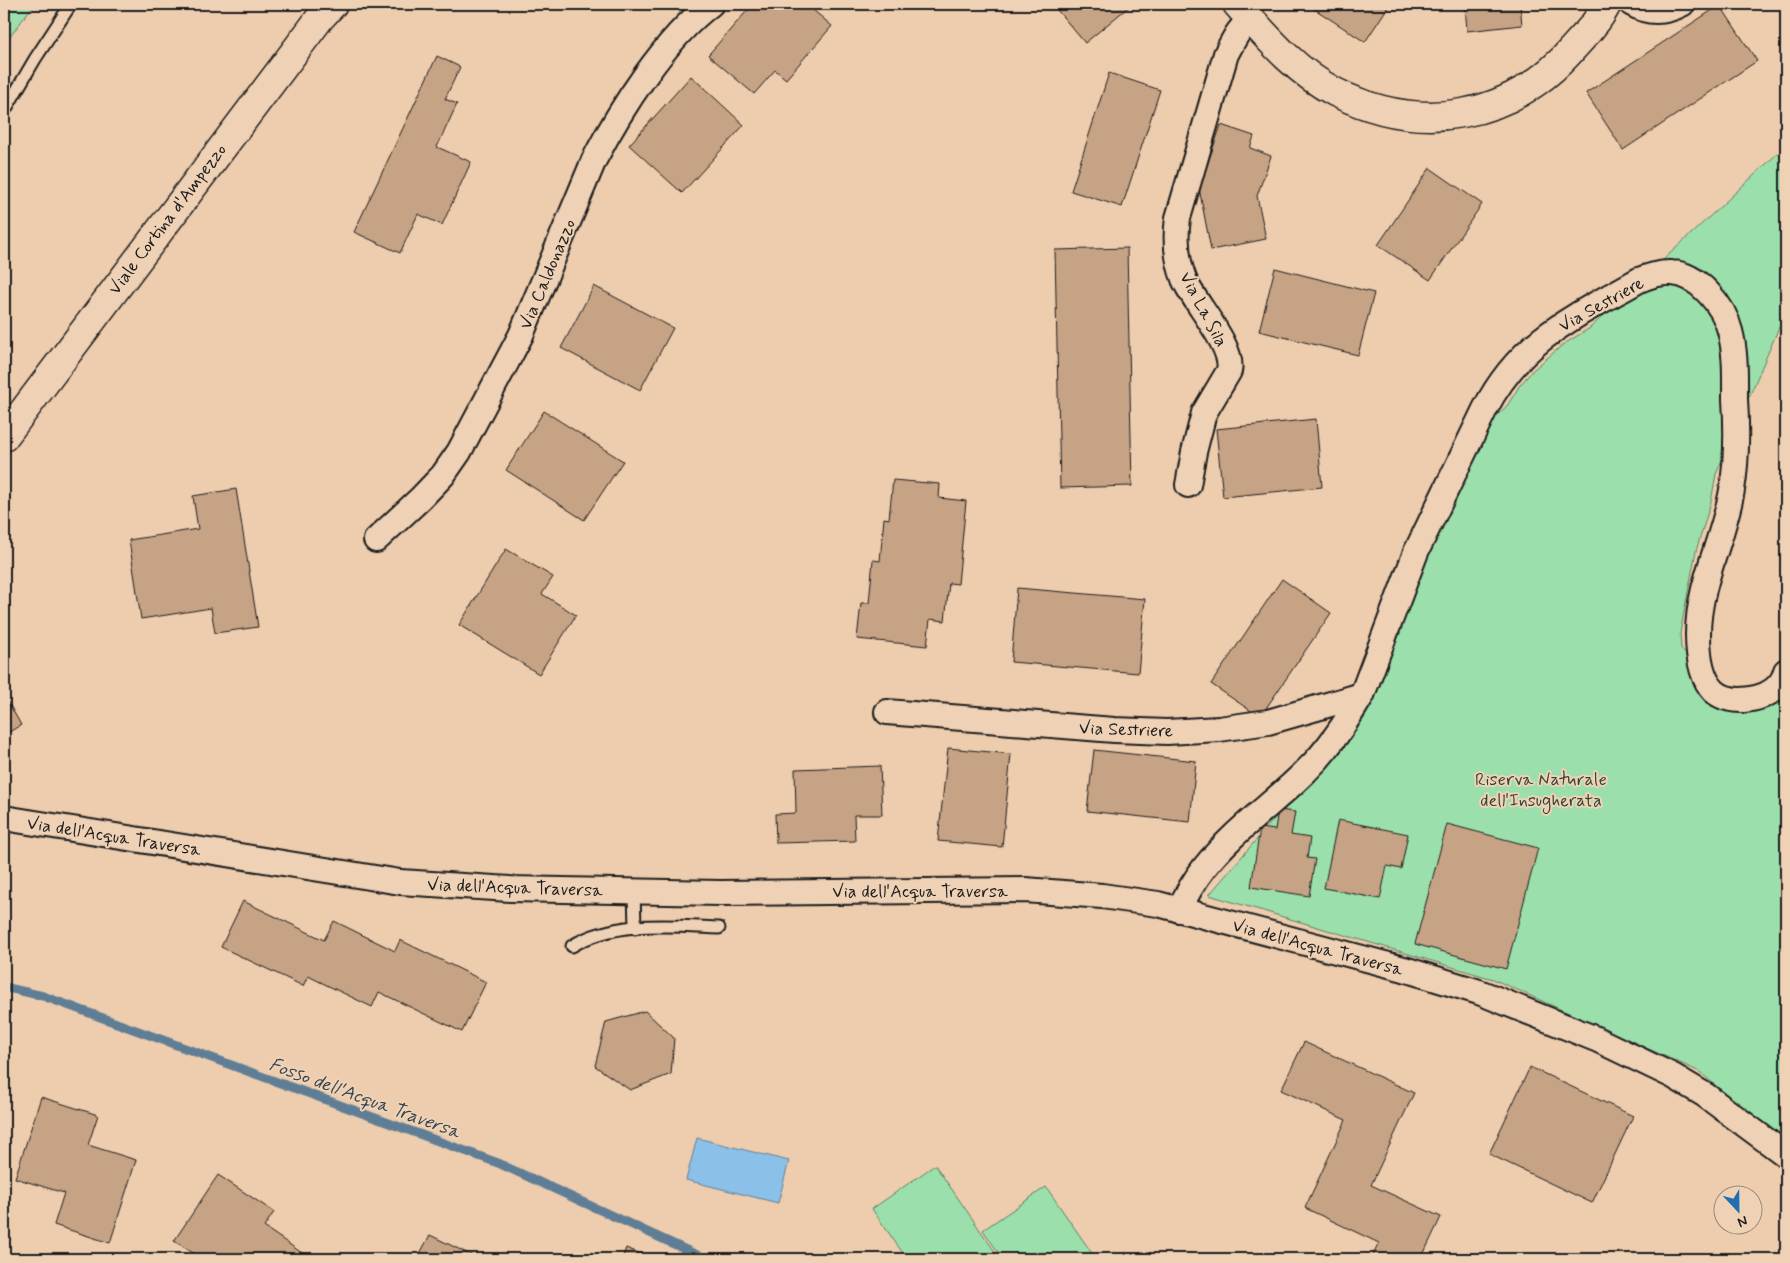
<svg xmlns="http://www.w3.org/2000/svg" width="1790" height="1263" viewBox="0 0 1790 1263" font-family="Mynerve,sans-serif">
<style>
.green{fill:#9be0ac;stroke:#5c7e64}
.water{fill:#8bc0e8;stroke:#5f7e96}
.lines{fill:none;stroke-linecap:round;stroke-linejoin:round}
.stream{stroke:#5f7e96;stroke-width:9}
.building{fill:#c7a385;stroke:#1c1c1c}
.lane-casing{stroke:#1c1c1c;stroke-width:15}
.street-casing{stroke:#1c1c1c;stroke-width:28}
.secondary-casing{stroke:#1c1c1c;stroke-width:31}
.lane{stroke:#efd2b6;stroke-width:11}
.street{stroke:#efd2b6;stroke-width:24}
.secondary{stroke:#efd2b6;stroke-width:28}
.labels{text-anchor:middle;stroke-width:4;stroke-linejoin:round;paint-order:stroke}
.street-label{font-size:18px;fill:#1c1c1c;stroke:#efd2b6}
.park-label{font-size:18px;fill:#354339;stroke:#efd2b6}
.water-label{font-size:19px;font-style:italic;fill:#38454f;stroke:#efd2b6}
</style>
<rect width="100%" height="100%" fill="#eecdae"/>
<filter id="ink" filterUnits="userSpaceOnUse"><feTurbulence type="fractalNoise" baseFrequency=".02" numOctaves="2"/><feDisplacementMap in="SourceGraphic" scale="10" xChannelSelector="R" yChannelSelector="G"/><feConvolveMatrix kernelMatrix="1 2 1 2 8 2 1 2 1" color-interpolation-filters="sRGB"/></filter>
<g filter="url(#ink)">
<g class="green">
<polygon points="4,4 34,4 4,45"/>
<polygon points="1778,153 1786,153 1786,311 1716,474 1711,502 1696,551 1680,633 1681,648 1717,700 1779,690 1786,667 1786,1146 1700,1072 1493,979 1209,895 1357,722 1482,429 1507,406 1520,385 1534,369 1564,344 1590,328"/>
<polygon points="935,1165 1000,1259 907,1259 872,1209"/>
<polygon points="1046,1187 1096,1259 1003,1259 983,1230"/>
</g>
<polygon class="water" points="697,1138 789,1161 778,1203 686,1180"/>
<g class="lines">
<polyline class="stream" points="4,987 43,996 498,1163 706,1259"/>
</g>
<g class="building">
<polygon points="753,4 806,4 832,26 786,79 775,70 754,94 708,55"/>
<polygon points="1052,4 1132,4 1085,43"/>
<polygon points="1307,4 1383,4 1388,7 1365,42"/>
<polygon points="1465,4 1520,4 1522,25 1467,31"/>
<polygon points="1720,5 1757,61 1623,150 1586,93"/>
<polygon points="437,56 460,67 445,99 457,104 437,147 471,162 442,225 418,214 400,253 354,232"/>
<polygon points="1109,73 1160,90 1122,207 1071,191"/>
<polygon points="691,76 744,125 682,193 629,145"/>
<polygon points="1221,125 1254,136 1250,148 1271,156 1257,196 1266,239 1211,250 1199,188"/>
<polygon points="1430,168 1482,204 1430,280 1378,245"/>
<polygon points="1127,248 1132,486 1060,488 1055,250"/>
<polygon points="1275,268 1374,293 1358,355 1259,331"/>
<polygon points="594,286 673,328 640,390 561,348"/>
<polygon points="544,411 623,461 584,520 506,470"/>
<polygon points="1316,419 1322,487 1223,497 1216,429"/>
<polygon points="893,480 940,484 939,498 966,501 958,584 949,583 945,621 930,619 927,646 857,639 861,603 869,603 873,560 880,561 884,518 889,519"/>
<polygon points="236,489 258,627 215,633 211,608 141,619 129,540 198,529 193,496"/>
<polygon points="506,549 553,577 542,594 576,615 539,674 459,625"/>
<polygon points="1282,579 1331,613 1260,717 1211,684"/>
<polygon points="1017,588 1145,599 1138,673 1011,662"/>
<polygon points="4,695 21,725 4,735"/>
<polygon points="948,748 1011,754 1002,847 938,841"/>
<polygon points="1094,750 1196,761 1190,822 1087,811"/>
<polygon points="880,766 882,815 854,815 855,841 776,843 775,814 796,813 795,769"/>
<polygon points="1278,810 1295,812 1291,835 1310,838 1307,858 1315,859 1309,896 1251,887 1260,828 1275,830"/>
<polygon points="1338,820 1408,834 1401,869 1387,866 1380,899 1324,888"/>
<polygon points="1447,824 1538,848 1506,969 1415,944"/>
<polygon points="243,901 324,940 334,921 395,951 400,940 486,982 462,1032 379,992 372,1007 308,976 303,986 221,947"/>
<polygon points="645,1011 674,1038 671,1074 630,1090 595,1066 606,1022"/>
<polygon points="1304,1042 1414,1093 1371,1185 1441,1217 1421,1259 1371,1259 1379,1243 1305,1208 1346,1120 1281,1090"/>
<polygon points="1530,1067 1633,1116 1592,1203 1489,1154"/>
<polygon points="41,1097 98,1115 88,1145 136,1160 110,1243 54,1225 64,1193 15,1178"/>
<polygon points="218,1175 274,1212 264,1227 302,1253 298,1259 203,1259 174,1241"/>
<polygon points="430,1235 479,1259 417,1259"/>
<polygon points="626,1248 654,1259 622,1259"/>
</g>
<g class="lines">
<g class="lane-casing">
<g id="lane">
<polyline points="4,112 35,59 71,4"/>
<polyline points="634,891 635,928"/>
<path d="M572,946C615,920 671,926 719,928"/>
</g>
</g>
<g class="street-casing">
<g id="street">
<path d="M1632,4C1649,14 1665,13 1682,4"/>
<path d="M1188,485L1194,452L1204,413L1229,371C1235,347 1194,303 1184,279C1176,258 1175,239 1178,218L1226,54C1233,42 1238,27 1252,20"/>
<path d="M376,540L421,498L443,475L459,452L521,335L594,160C621,108 664,40 711,4"/>
<polyline points="887,712 1114,730 1167,732 1219,729 1268,722 1362,695"/>
<polyline points="4,818 400,882 510,889 720,893 1025,890 1102,896 1158,904 1404,969 1479,992 1596,1039 1673,1076 1705,1095 1786,1155"/>
<path d="M1179,910C1186,895 1194,881 1204,868C1233,831 1273,804 1306,771C1329,749 1346,722 1362,695L1416,552L1485,409C1520,340 1574,317 1639,280C1649,276 1660,272 1672,273C1698,274 1724,306 1730,331C1736,353 1735,377 1735,399C1737,429 1737,460 1732,490C1724,538 1698,584 1698,634C1698,652 1700,677 1714,691C1730,706 1766,701 1780,684C1783,680 1785,675 1786,671"/>
</g>
</g>
<g class="secondary-casing">
<g id="secondary">
<path d="M1237,4C1266,36 1296,72 1335,92C1420,135 1512,120 1575,46C1587,33 1599,20 1607,4"/>
<polyline points="4,437 320,18 333,4"/>
</g>
</g>
<use href="#lane" class="lane"/>
<use href="#street" class="street"/>
<use href="#secondary" class="secondary"/>
</g>
</g>
<g class="labels">
<g class="street-label">
<text transform="translate(167 219) rotate(-53)" y="6">Viale Cortina d'Ampezzo</text>
<text transform="translate(547 274) rotate(-67)" y="6">Via Caldonazzo</text>
<text transform="translate(1601 304) rotate(-29)" y="6">Via Sestriere</text>
<text transform="translate(1204 309) rotate(62)" y="6">Via La Sila</text>
<text transform="translate(1126 729) rotate(2)" y="6">Via Sestriere</text>
<text transform="translate(114 836) rotate(9)" y="6">Via dell'Acqua Traversa</text>
<text transform="translate(515 887) rotate(2)" y="6">Via dell'Acqua Traversa</text>
<text x="920" y="897">Via dell'Acqua Traversa</text>
<text transform="translate(1318 947) rotate(15)" y="6">Via dell'Acqua Traversa</text>
</g>
<g class="park-label">
<text x="1541" y="785">Riserva Naturale<tspan x="1541" dy="21">dell'Insugherata</tspan></text>
</g>
<g class="water-label">
<text transform="translate(365 1097) rotate(20)" y="7">Fosso dell'Acqua Traversa</text>
</g>
</g>
<rect width="1790" height="1263" fill="none" stroke="#efd2b6" stroke-width="20"/>
<rect x="10" y="10" width="1770" height="1243" fill="none" stroke="#1c1c1c" stroke-width="2" filter="url(#ink)"/>
<g transform="translate(1738 1210) rotate(158)"><circle r="24" fill="#efd2b6" stroke="#9b8978"/>
<path d="M0-4L9 19L0 12L-9 19Z" fill="#1f6fb2"/>
<text y="-8" font-size="14" font-weight="bold" text-anchor="middle" fill="#1c1c1c">N</text>
</g>
</svg>
